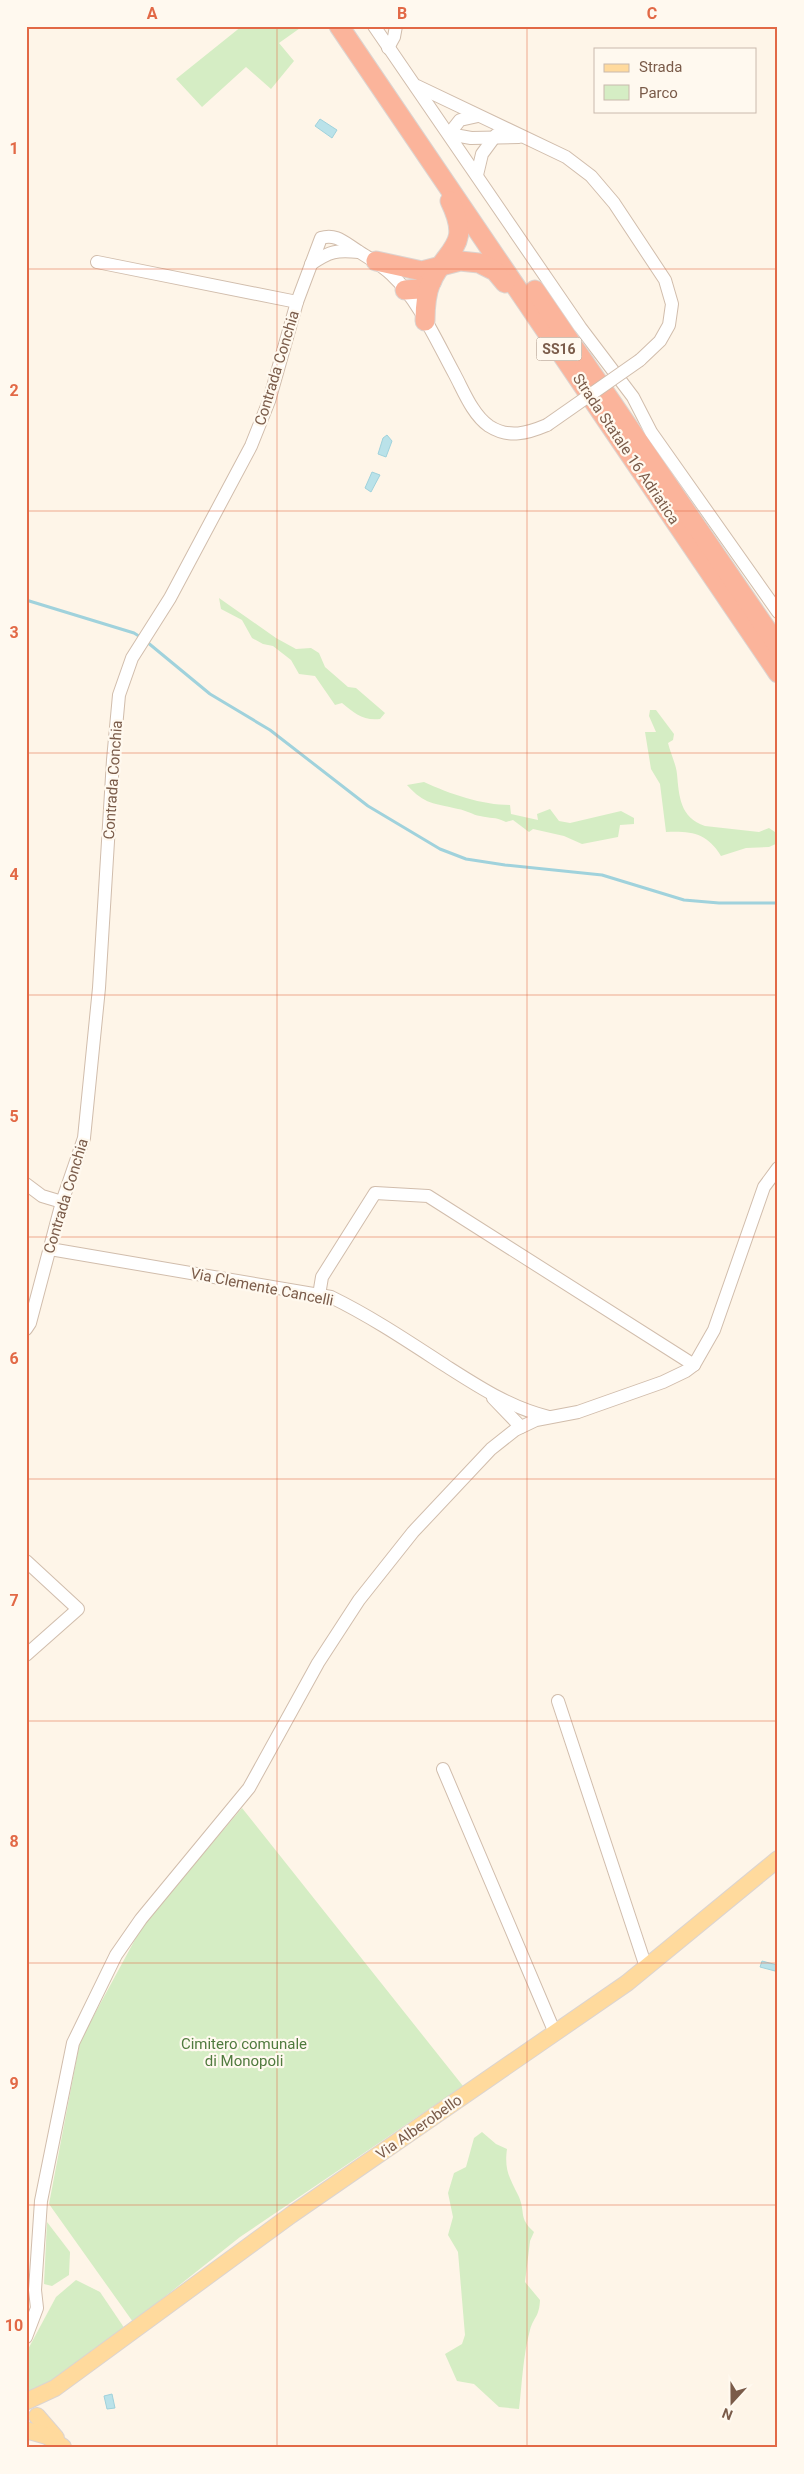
<svg xmlns="http://www.w3.org/2000/svg" width="804" height="2474" viewBox="0 0 804 2474" font-family="Roboto,sans-serif">
<style>
.green{fill:#d5edc4}
.water{fill:#bae2e9;stroke:#a0d2dc}
.lines{fill:none;stroke-linecap:round;stroke-linejoin:round}
.stream{stroke:#a0d2dc;stroke-width:3}
.minor-casing{stroke:#d1bdac;stroke-width:14}
.major-casing{stroke:#dcd4d0;stroke-width:18}
.highway-casing{stroke:#dcd4d0;stroke-width:21}
.minor{stroke:#fff;stroke-width:12}
.major{stroke:#ffda9d;stroke-width:16}
.highway{stroke:#fbb49b;stroke-width:19}
.minor-bridge-casing{stroke:#d1bdac;stroke-width:14;stroke-linecap:butt}
.minor-bridge{stroke:#fff;stroke-width:12}
.grid{fill:none;stroke:#e26946;stroke-width:1;stroke-opacity:0.55}
.labels{text-anchor:middle;stroke-width:4.5;stroke-linejoin:round;paint-order:stroke}
.shield{fill:#fff9ef;stroke:#a28a7b;stroke-width:1}
.shield-label{font-size:14px;font-weight:bold;fill:#7a5b49}
.street-label{font-size:15px;fill:#7a5b49;stroke:#fff9ef}
.park-label{font-size:15px;fill:#507a3e;stroke:#fff9ef}
.neatline{fill:none;stroke:#e26946;stroke-width:2}
.grid-label{font-size:16px;text-anchor:middle;font-weight:bold;fill:#e26946}
</style>
<rect width="100%" height="100%" fill="#fef5e8"/>
<g class="green">
<polygon points="242,26 303,26 279,43 294,61 271,89 246,67 202,107 176,79"/>
<path d="M219,598L276,638L296,649L311,648L319,653L325,667L348,687L356,688L385,713L380,719C363,721 354,713 342,703L335,705L315,676L299,674L291,660L273,646L263,644L252,638L242,620L221,609Z"/>
<path d="M650,710H656L674,734L673,740L668,743C670,752 676,764 677,774C679,796 680,818 705,826L759,832L769,828L778,834V843L769,847L746,848L721,856C707,833 692,831 666,832L660,784L651,769L645,732H656L649,716Z"/>
<path d="M424,782C450,794 482,805 510,805L511,814L538,820L537,814L550,809L559,821L570,823L621,811L634,818V824L620,825L618,837L582,844L564,836L533,829L529,832L513,820L506,822C494,816 491,819 480,816C473,815 466,810 458,809C434,803 425,805 407,785Z"/>
<polygon points="242,1808 463,2086 240,2237 133,2322 49,2204 80,2041 144,1923"/>
<path d="M482,2132L496,2144L507,2149C504,2171 510,2178 519,2197C526,2214 518,2217 534,2232L530,2241L525,2282L540,2300C539,2318 534,2316 530,2330C523,2355 522,2383 519,2409L499,2407L474,2384L457,2381L445,2354L462,2344L465,2335L458,2252L448,2235L453,2217L448,2193L454,2173L466,2167L474,2138Z"/>
<polygon points="47,2222 70,2252 69,2275 52,2286 44,2284"/>
<polygon points="76,2280 100,2292 127,2332 29,2395 26,2392 26,2353 56,2297"/>
</g>
<g class="water">
<polygon points="320,119 337,130 332,138 315,126"/>
<polygon points="387,435 392,441 386,457 378,454 383,438"/>
<polygon points="372,472 380,475 371,492 365,488"/>
<polygon points="762,1961 777,1965 775,1971 760,1967"/>
<polygon points="112,2394 115,2408 107,2409 104,2396"/>
</g>
<g class="lines">
<g class="stream">
<polyline points="26,600 134,633 142,638"/>
<polyline points="147,642 210,694 270,730 368,806 440,849 466,859 505,865 602,875 684,900 719,903 778,903"/>
</g>
<g class="minor-casing">
<g id="minor">
<polyline points="374,26 580,327 633,397 651,432 778,612"/>
<polyline points="388,48 394,37 396,26"/>
<polyline points="417,86 566,157 591,176 614,203 665,280 672,304 669,325 660,341 640,360"/>
<polyline points="449,134 471,138 519,137"/>
<polyline points="449,134 460,120 478,116"/>
<polyline points="477,175 482,154 496,135"/>
<polyline points="97,262 297,302"/>
<path d="M311,264C330,251 336,250 359,252"/>
<polyline points="26,1184 42,1196 62,1202"/>
<path d="M50,1249L331,1297C372,1317 409,1342 446,1366C479,1387 511,1408 549,1417"/>
<polyline points="319,1295 322,1277 375,1193 428,1196 694,1365"/>
<path d="M26,1329L30,1323L62,1202L84,1138L99,988L113,760L119,695L132,658L170,598L251,446L269,401L297,302L321,238C336,233 345,243 358,251C370,259 382,265 392,275C418,299 438,344 455,375C464,392 473,415 489,426C509,439 528,433 547,425"/>
<polyline points="493,1398 521,1427"/>
<polyline points="26,1561 78,1609 26,1655"/>
<polyline points="558,1701 646,1967"/>
<polyline points="443,1769 555,2033"/>
<polyline points="26,2337 37,2308 35,2290 41,2201 73,2043 116,1955 141,1919 249,1788 318,1663 359,1600 413,1532 491,1449 515,1430 536,1420 578,1412 663,1382 686,1371 694,1365 714,1330 764,1187 778,1168"/>
</g>
</g>
<g class="major-casing">
<g id="major">
<polyline points="27,2401 55,2388 291,2215 627,1983 778,1859"/>
<polyline points="37,2416 56,2438"/>
<polyline points="26,2430 47,2436 63,2447"/>
</g>
</g>
<g class="highway-casing">
<g id="highway">
<polyline points="339,26 778,673"/>
<polyline points="376,261 422,271 460,261 479,263 495,271 505,283"/>
<polyline points="405,290 419,289 432,281"/>
<polyline points="535,290 778,646"/>
<path d="M425,321C425,308 426,294 431,282C448,246 472,247 450,201"/>
</g>
</g>
<use href="#minor" class="minor"/>
<use href="#major" class="major"/>
<use href="#highway" class="highway"/>
<g class="minor-bridge-casing">
<polyline id="minor-bridge" points="547,425 640,360"/>
</g>
<use href="#minor-bridge" class="minor-bridge"/>
</g>
<path class="grid" d="M277,26V2448M527,26V2448M26,269H778M26,511H778M26,753H778M26,995H778M26,1237H778M26,1479H778M26,1721H778M26,1963H778M26,2205H778"/>
<g class="labels">
<rect class="shield" x="536.5" y="337.5" width="45" height="23" rx="4"/>
<g class="shield-label">
<text x="559" y="354">SS16</text>
</g>
<g class="street-label">
<text transform="translate(277 368) rotate(-73)" y="5">Contrada Conchia</text>
<text transform="translate(626 449) rotate(56)" y="5">Strada Statale 16 Adriatica</text>
<text transform="translate(113 780) rotate(-86)" y="5">Contrada Conchia</text>
<text transform="translate(66 1196) rotate(-73)" y="5">Contrada Conchia</text>
<text transform="translate(262 1287) rotate(11)" y="5">Via Clemente Cancelli</text>
<text transform="translate(419 2127) rotate(-35)" y="5">Via Alberobello</text>
</g>
<g class="park-label">
<text x="244" y="2049">Cimitero comunale<tspan x="244" dy="17">di Monopoli</tspan></text>
</g>
</g>
<rect width="804" height="2474" fill="none" stroke="#fff9ef" stroke-width="55"/>
<rect x="594" y="48" width="162" height="65" fill="#fff9ef" stroke="#cabaad"/>
<rect x="604" y="64" width="25" height="8" fill="#ffda9d" stroke="#cabaad"/>
<text x="639" y="72" font-size="15" fill="#7a5b49">Strada</text>
<rect x="604" y="85" width="25" height="15" fill="#d5edc4" stroke="#cabaad"/>
<text x="639" y="98" font-size="15" fill="#7a5b49">Parco</text>
<g transform="translate(732 2402) rotate(201)" stroke="#fff9ef" stroke-width="4" paint-order="stroke">
<path d="M0-4L9 19L0 12L-9 19Z" fill="#7a5b49"/>
<text y="-8" font-size="14" font-weight="bold" text-anchor="middle" fill="#7a5b49">N</text>
</g>
<rect x="28" y="28" width="748" height="2418" class="neatline"/>
<g class="grid-label">
<text x="152" y="19">A</text>
<text x="402" y="19">B</text>
<text x="652" y="19">C</text>
<text x="14" y="154">1</text>
<text x="14" y="396">2</text>
<text x="14" y="638">3</text>
<text x="14" y="880">4</text>
<text x="14" y="1122">5</text>
<text x="14" y="1364">6</text>
<text x="14" y="1606">7</text>
<text x="14" y="1847">8</text>
<text x="14" y="2089">9</text>
<text x="14" y="2331">10</text>
</g>
</svg>
